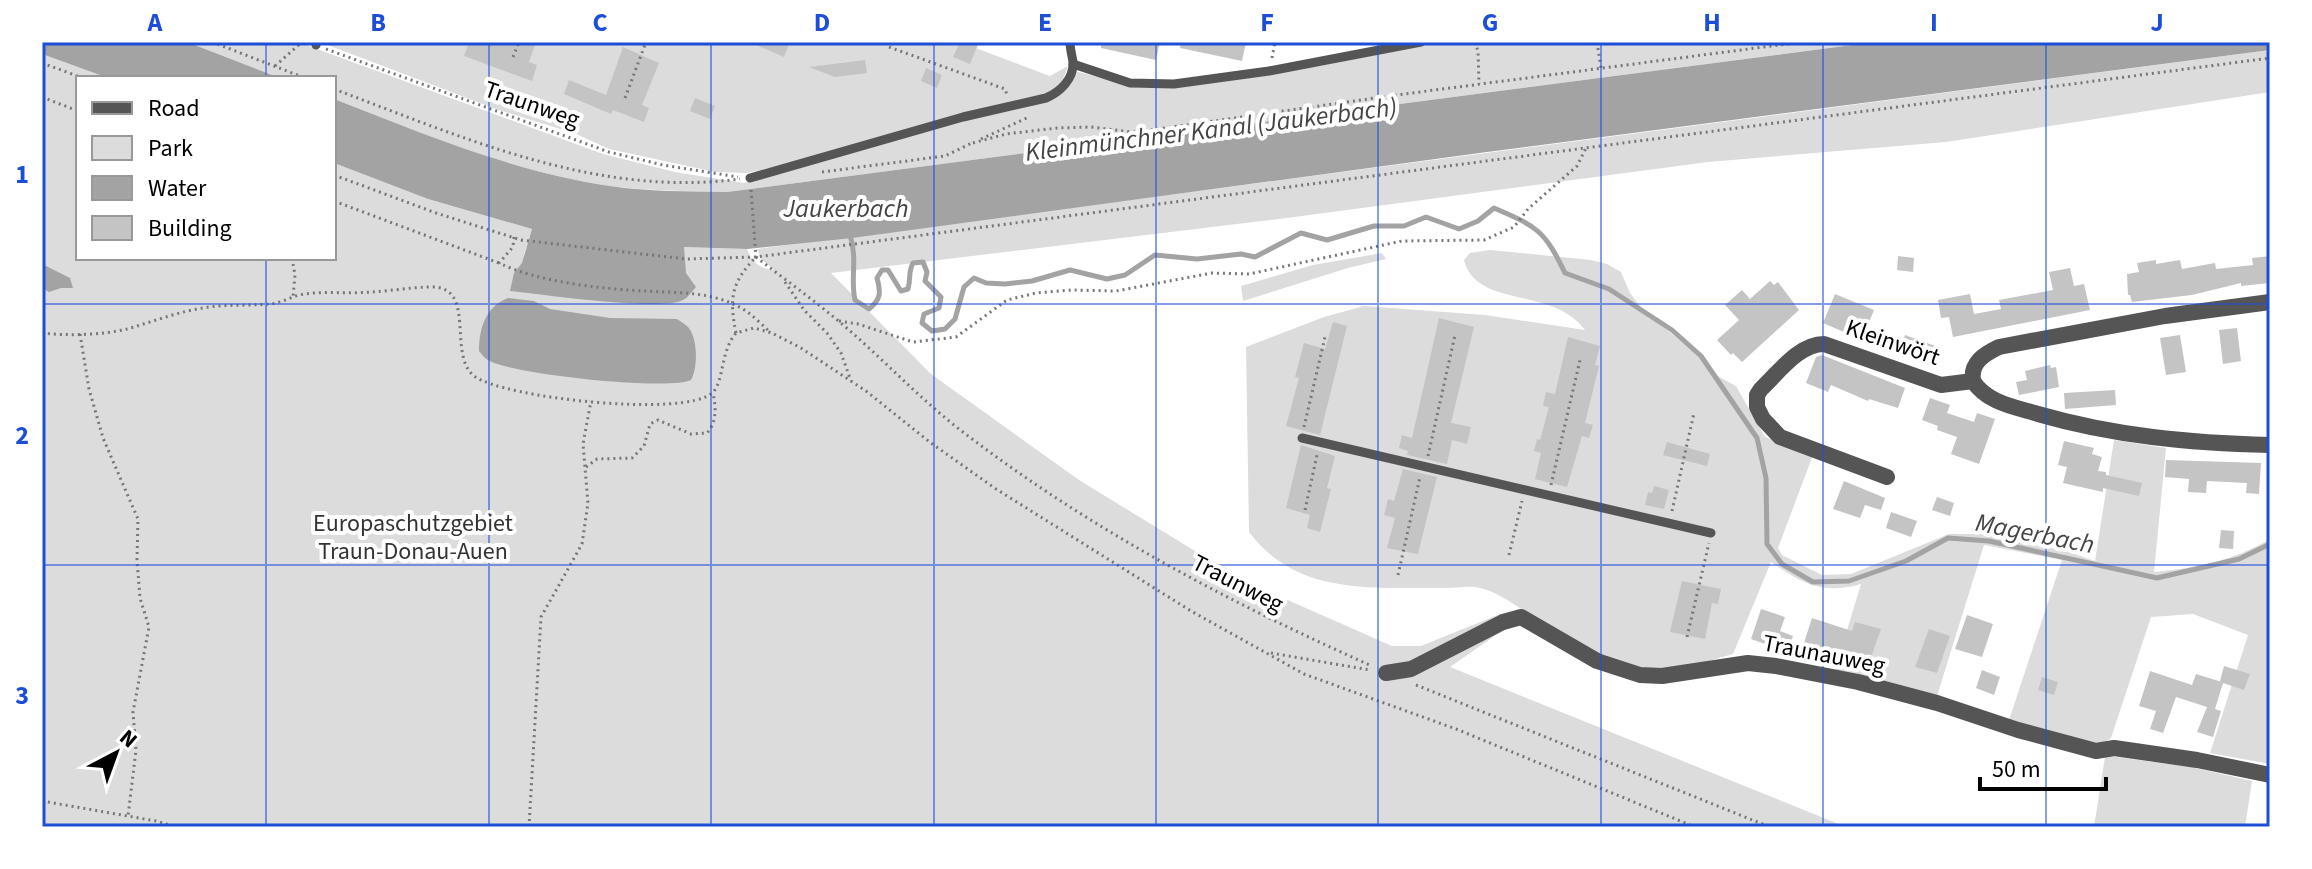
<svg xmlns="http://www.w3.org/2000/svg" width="2312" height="869" viewBox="0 0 2312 869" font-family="'Source Sans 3',sans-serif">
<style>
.green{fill:#dcdcdc}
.water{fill:#a3a3a3}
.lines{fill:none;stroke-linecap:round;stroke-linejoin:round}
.stream{stroke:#a3a3a3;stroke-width:5}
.building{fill:#c4c4c4}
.path{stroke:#777;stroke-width:3;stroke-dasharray:2 4;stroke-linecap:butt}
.lane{stroke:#555;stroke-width:9}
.street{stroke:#555;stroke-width:16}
.grid{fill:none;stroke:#1d4ed8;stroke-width:2;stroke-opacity:0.55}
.labels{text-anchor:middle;stroke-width:8;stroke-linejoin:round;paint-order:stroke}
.street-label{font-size:24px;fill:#000;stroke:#fff}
.park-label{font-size:24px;fill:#333;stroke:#fff}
.water-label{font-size:26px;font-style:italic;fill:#444;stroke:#fff}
.neatline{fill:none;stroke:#1d4ed8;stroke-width:3}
.grid-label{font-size:26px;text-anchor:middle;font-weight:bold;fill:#1d4ed8}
</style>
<rect width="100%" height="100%" fill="#fff"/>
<g class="green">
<path d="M187,42H298L603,154L675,172L744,183L962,120L1043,102L1075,71L1139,88L1182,87L1325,65L1436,42H1875L727,192C688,191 649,191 610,186C514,172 424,134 334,99V78H280Z"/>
<polygon points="326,42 960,42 1050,76 1068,66 1061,84 1049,93 775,167 747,173 715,172 609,149 576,134 496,109 325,44"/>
<path d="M2270,50V92L1946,142L1708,162L1279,219L831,273L931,374L1079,480L1190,548L1265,590L1392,646H1421L1500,614L1509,626L1450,667L1846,827H42V54L108,78H78V258H334V163L428,199L532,229L524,255L683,247L747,249C752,262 760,269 774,270L761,259L757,249Z"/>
<path d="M1490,250L1591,260L1607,264L1621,272L1630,293L1643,310L1700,357L1710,372L1736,386L1765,437L1813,455L1778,548L1782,555L1822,575L1851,574L1949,534H1982L2066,551L2095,561L2114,440L2166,448L2154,572C2197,568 2233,561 2270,539V764L2210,753L2248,635L2193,614L2151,617L2111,738L2100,745L2009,720L2062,560L1984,545L1937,696L1835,670L1861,584C1822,595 1803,584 1771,562L1733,654C1710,660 1686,670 1662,670C1616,671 1572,641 1535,618C1517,607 1497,590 1475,587C1466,586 1455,588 1445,588C1374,587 1298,597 1249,532L1246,347L1324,317L1364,306L1485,315L1585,330C1553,286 1476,309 1464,260L1470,253Z"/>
<polygon points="1382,253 1386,259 1348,268 1243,301 1241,286 1313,265"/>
<polygon points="2109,756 2191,767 2252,781 2245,827 2094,827 2105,757"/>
</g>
<g class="water">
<polygon points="42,42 187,42 280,78 108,78 42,54"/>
<path d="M1875,42H2270V50L1487,152L852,238L747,249L684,247L686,273L696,287C692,291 688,298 683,300C661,312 541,294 510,291L514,273L522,263L532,229L428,199L334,163V99C424,134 514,172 610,186C649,192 688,191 727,192Z"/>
<polygon points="42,264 70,278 73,288 61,288 49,292 42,288"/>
<path d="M508,298L534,301L550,309L610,318L677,319C681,322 685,324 688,327C698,338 698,368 691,380C669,391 509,374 488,360C484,358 482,354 479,351C479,328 486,306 508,298Z"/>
</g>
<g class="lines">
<path class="stream" d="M850,235C858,260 850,278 855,300L869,309C881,299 881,293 877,278L882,270H888L901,291L908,289C911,279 908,272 913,263L923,262L927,272L925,281L941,297L939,308L924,314L922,323L932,331L945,329L955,319L964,287L974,278L986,283L1005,284L1032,281L1070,270L1107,279L1125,275L1155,255L1197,259L1241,254L1255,257L1301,233L1327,240L1374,226H1404L1426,217L1459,229L1478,221L1494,208C1538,227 1544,230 1565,273L1609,289L1672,330L1701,356L1757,438L1766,478L1767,544L1782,564L1813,582L1849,581L1906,561L1948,538L1989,541L2157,578L2239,559L2270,544"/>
</g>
<g class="building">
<polygon points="469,42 536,42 529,62 537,65 532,81 464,56"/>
<polygon points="749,42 790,42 784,57"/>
<polygon points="960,42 979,42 970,64 953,57"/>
<polygon points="1101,42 1160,42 1156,60 1101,48"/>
<polygon points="1181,42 1246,42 1242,61 1180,48"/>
<polygon points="623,47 659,63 642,105 649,108 644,122 613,110 611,114 564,94 569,80 606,95"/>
<polygon points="865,60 867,73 835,77 809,67"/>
<polygon points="926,68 942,75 937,88 921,81"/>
<polygon points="695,98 715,106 710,119 690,111"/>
<polygon points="1898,256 1914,258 1913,272 1897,270"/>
<polygon points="2270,256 2270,283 2241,286 2241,283 2192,295 2132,302 2130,295 2128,295 2127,274 2139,272 2137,263 2156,260 2156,264 2180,260 2182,269 2215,263 2216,269 2253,265 2252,258"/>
<polygon points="2070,268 2074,286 2084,284 2090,310 1953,337 1949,317 1941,318 1938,300 1970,294 1974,314 2001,309 1999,300 2053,290 2049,272"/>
<polygon points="1770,281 1774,285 1778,282 1799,310 1742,362 1733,353 1731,355 1717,340 1739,320 1725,305 1742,290 1750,299"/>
<polygon points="1835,294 1874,310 1865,332 1854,327 1851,335 1823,323"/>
<polygon points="1439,318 1474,327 1451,423 1471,427 1467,444 1452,440 1447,464 1407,455 1408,451 1399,448 1402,435 1412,438"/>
<polygon points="1333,322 1347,326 1320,435 1286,426 1299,378 1295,377 1304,343 1325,349"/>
<polygon points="2237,328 2241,361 2223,364 2219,330"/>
<polygon points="1905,335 1938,347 1931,366 1899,354"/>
<polygon points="2180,335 2186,372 2166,375 2160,338"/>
<polygon points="1568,337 1600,346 1595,365 1599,366 1585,423 1593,425 1589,438 1582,436 1567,487 1535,479 1541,453 1534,451 1537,439 1540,440 1549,407 1543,406 1546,392 1555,394"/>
<polygon points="1822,355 1905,388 1898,408 1869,399 1868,401 1831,385 1828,392 1806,383 1816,357"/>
<polygon points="2050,365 2051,368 2056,367 2059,387 2019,395 2016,382 2027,380 2025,371"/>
<polygon points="2115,390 2116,405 2065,409 2064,393"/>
<polygon points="1930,398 1950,405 1947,413 1974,422 1977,413 1995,419 1979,464 1951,454 1957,437 1937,430 1938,426 1922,420"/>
<polygon points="2064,441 2094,448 2092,454 2102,457 2098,471 2106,472 2106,475 2142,483 2139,496 2103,488 2103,492 2063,483 2067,467 2058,465"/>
<polygon points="1667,442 1710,454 1707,466 1663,455"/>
<polygon points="1301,445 1335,456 1327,488 1331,489 1320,532 1307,528 1310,515 1286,508"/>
<polygon points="2166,460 2261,463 2259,494 2246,493 2247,483 2207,481 2206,493 2188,492 2189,479 2165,477"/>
<polygon points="1403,469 1437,477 1418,554 1387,548 1395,518 1384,515 1388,499 1394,501"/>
<polygon points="1844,481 1885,498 1881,510 1865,505 1860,518 1833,509"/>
<polygon points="1654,486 1669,490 1664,509 1645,505 1648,492 1652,493"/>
<polygon points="1937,497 1954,503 1950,516 1932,510"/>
<polygon points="1891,512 1917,521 1911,537 1886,528"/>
<polygon points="2221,530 2234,531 2233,549 2219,548"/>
<polygon points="1682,581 1721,589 1718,604 1712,603 1705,639 1670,632"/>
<polygon points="1761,609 1785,617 1780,631 1793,636 1787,652 1751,639"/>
<polygon points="1967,615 1993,624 1982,657 1955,649"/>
<polygon points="1812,618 1852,631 1855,622 1881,629 1870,660 1839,649 1835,661 1802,649"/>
<polygon points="1929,629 1950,636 1937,673 1915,667"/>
<polygon points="2224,666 2250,674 2244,690 2223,683 2215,709 2221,711 2213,737 2197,732 2207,707 2176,697 2163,733 2150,729 2156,711 2139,706 2150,671 2192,685 2196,674 2222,682 2220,681"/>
<polygon points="1982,670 2000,677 1994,695 1976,688"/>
<polygon points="2042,677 2058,682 2054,695 2038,690"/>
</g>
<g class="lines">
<g class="path">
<polyline points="212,42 305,78"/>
<polyline points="1475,42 1478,51 1479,84"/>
<polyline points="1597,42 1601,68"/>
<polyline points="889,47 1005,89 1007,95"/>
<polyline points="326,49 609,152 663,165 738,177"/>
<polyline points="513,57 519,42"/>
<polyline points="1272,58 1275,42"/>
<polyline points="42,63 83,78"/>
<polyline points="275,66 302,42"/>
<path d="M334,89C464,138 598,198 740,179"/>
<polyline points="42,97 78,111"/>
<polyline points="625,98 646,42"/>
<polyline points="981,139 1029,117"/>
<polyline points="973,143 1006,134 1057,128 1091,127 1132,132 1158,129 1389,96 1802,42"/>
<polyline points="822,172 945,156 974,142"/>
<polyline points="334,175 436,213 521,240 686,259 756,257 2270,58"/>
<polyline points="751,190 756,257"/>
<polyline points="334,201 499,263"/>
<path d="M514,237L513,247L499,263C538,282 601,289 645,291C678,293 711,291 741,308C752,314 761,324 770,332"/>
<path d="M756,257C784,279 814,300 842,324C882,358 917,396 959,429C1086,527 1226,601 1372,666"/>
<polyline points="292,258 295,275 293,297"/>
<polyline points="785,282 804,310 827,333 841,353 851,381"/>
<polyline points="839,321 858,324 913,342 956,337 1007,300 1036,293 1071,290 1116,291 1212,273 1249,274 1402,241 1484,240 1514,227 1528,209 1577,166 1586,148"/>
<path d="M42,333C66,336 103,335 127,329C152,322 177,312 203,308C225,304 247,306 270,304C282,303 292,296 304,294C326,291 349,294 371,292C391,291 412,287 432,287C477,287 447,354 474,376C503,398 684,418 712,393C724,383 720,352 736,333L754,328L772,333L801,348L866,391L931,443L996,489L1191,611L1304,674L1456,729L1695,827"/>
<path d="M736,333C729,298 731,283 756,257"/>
<polyline points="80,334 89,389 103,438 138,519 137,560 140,598 149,627 133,712 136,750 128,816"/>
<polyline points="1304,427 1325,337"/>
<polyline points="1428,456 1455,335"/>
<path d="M586,467L597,459L632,458L644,446L650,424L658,420L691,434L707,433C717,422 716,407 713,393"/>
<polyline points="1551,485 1580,360"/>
<polyline points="1305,510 1317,455"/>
<polyline points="1672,511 1694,413"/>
<polyline points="1509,555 1522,501"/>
<polyline points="1398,575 1420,477"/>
<polyline points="1687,637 1709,543"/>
<polyline points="1271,653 1370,670"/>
<polyline points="1416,685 1770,827"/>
<polyline points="42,801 156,821 176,827"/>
<polyline points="529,827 541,617 582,544 588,503 583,444 591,401"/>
</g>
<g class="lane">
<polyline points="316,45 317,42"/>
<polyline points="1073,64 1130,83 1174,84 1269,71 1421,42"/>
<path d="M750,178L963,117L1046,98C1060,92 1074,79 1073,62C1072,55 1070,49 1070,42"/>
<polyline points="1302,438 1711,533"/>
</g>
<g class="street">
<path d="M1973,381C1987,403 2015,407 2038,414C2114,436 2190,443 2270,445"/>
<path d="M1887,477L1780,437L1763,419L1757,407V395L1761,389C1779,372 1799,344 1824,344L1941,385L1973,381C1970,363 1984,354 1999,347L2165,316L2270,302"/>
<polyline points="1386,673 1411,669 1503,622 1521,617 1597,661 1640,675 1662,676 1748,663 1776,666 1858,682 1937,703 2018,730 2096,751 2114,748 2197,760 2270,775"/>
</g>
</g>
<path class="grid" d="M266,42V78M489,42V827M711,42V827M934,42V827M1156,42V827M1378,42V827M1601,42V827M1823,42V827M2046,42V827M266,258V827M42,304H2270M42,565H2270"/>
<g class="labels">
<g class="street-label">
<text transform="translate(532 104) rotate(19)" y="8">Traunweg</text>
<text transform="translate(1893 342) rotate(19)" y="8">Kleinwört</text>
<text transform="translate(1238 583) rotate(27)" y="8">Traunweg</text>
<text transform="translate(1824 654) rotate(11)" y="8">Traunauweg</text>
</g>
<g class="park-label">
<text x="413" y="531">Europaschutzgebiet<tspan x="413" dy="28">Traun-Donau-Auen</tspan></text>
</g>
<g class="water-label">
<text transform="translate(1211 129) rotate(-7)" y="9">Kleinmünchner Kanal (Jaukerbach)</text>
<text x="846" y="217">Jaukerbach</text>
<text transform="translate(2035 533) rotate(11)" y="9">Magerbach</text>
</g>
</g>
<rect width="2312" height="869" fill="none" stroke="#ffffff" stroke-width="88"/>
<rect x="76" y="76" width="260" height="184" fill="#ffffff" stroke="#999999" stroke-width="2"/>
<rect x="92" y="102" width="40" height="12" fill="#555555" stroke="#999999" stroke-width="2"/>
<text x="148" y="116" font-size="24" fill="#000000">Road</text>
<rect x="92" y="136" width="40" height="24" fill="#dcdcdc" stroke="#999999" stroke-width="2"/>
<text x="148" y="156" font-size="24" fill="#000000">Park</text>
<rect x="92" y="176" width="40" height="24" fill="#a3a3a3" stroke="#999999" stroke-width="2"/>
<text x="148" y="196" font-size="24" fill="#000000">Water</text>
<rect x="92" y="216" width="40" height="24" fill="#c4c4c4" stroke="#999999" stroke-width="2"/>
<text x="148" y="236" font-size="24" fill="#000000">Building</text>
<g transform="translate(116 753) rotate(41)" stroke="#ffffff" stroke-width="6" paint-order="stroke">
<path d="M0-6L14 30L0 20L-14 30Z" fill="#000000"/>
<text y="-12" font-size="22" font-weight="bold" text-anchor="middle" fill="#000000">N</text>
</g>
<path d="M1980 777v12h126v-12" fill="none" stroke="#000000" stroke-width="4"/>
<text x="1992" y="777" font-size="24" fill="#000000" stroke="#ffffff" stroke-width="6" paint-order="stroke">50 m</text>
<rect x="44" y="44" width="2224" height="781" class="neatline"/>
<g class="grid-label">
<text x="155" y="31">A</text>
<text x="378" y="31">B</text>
<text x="600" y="31">C</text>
<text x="822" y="31">D</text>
<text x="1045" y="31">E</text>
<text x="1267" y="31">F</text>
<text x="1490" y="31">G</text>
<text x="1712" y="31">H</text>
<text x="1934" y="31">I</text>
<text x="2157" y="31">J</text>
<text x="22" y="183">1</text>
<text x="22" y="444">2</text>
<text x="22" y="704">3</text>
</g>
</svg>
